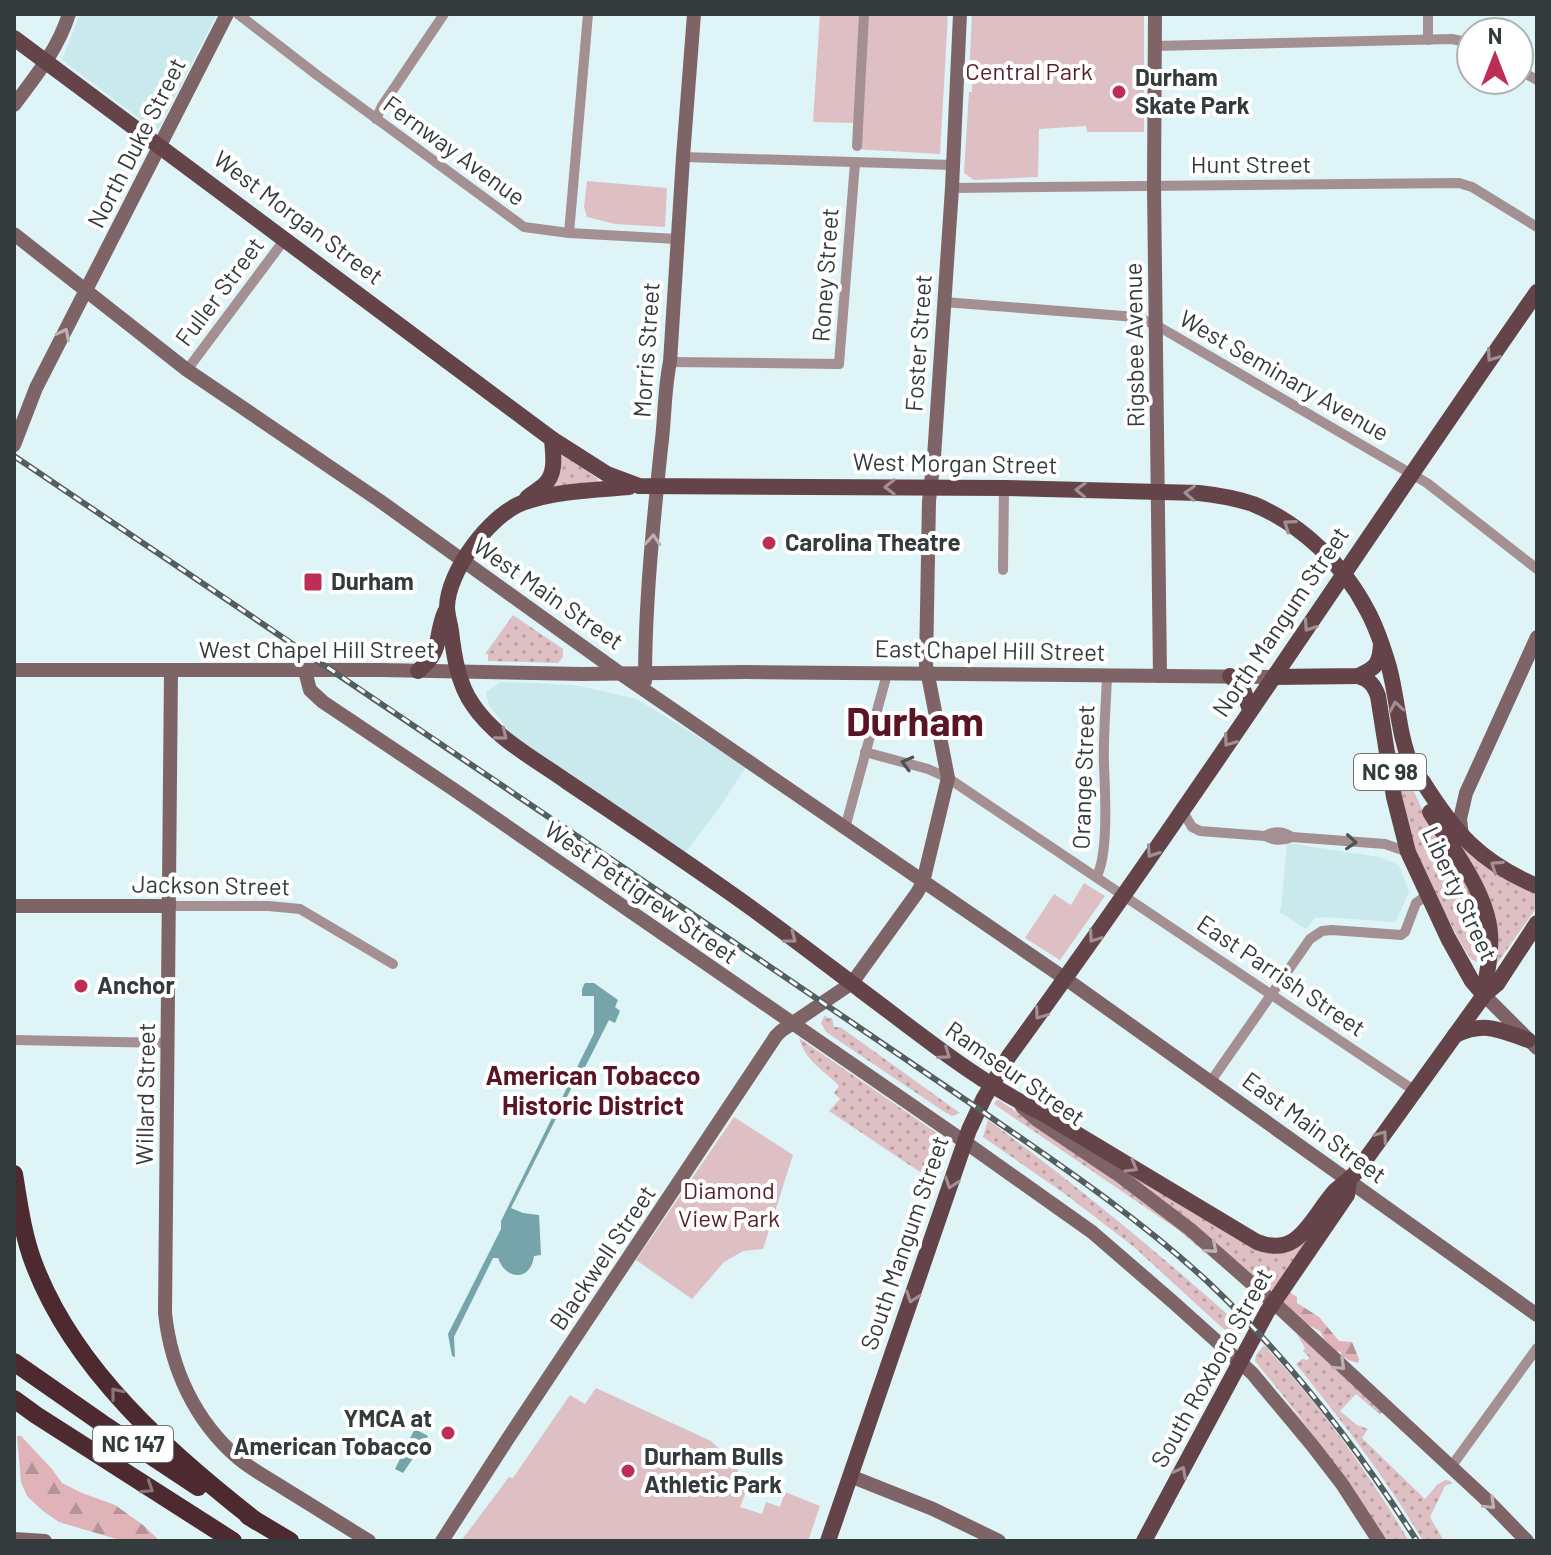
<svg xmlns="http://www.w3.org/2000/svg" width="1551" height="1555" viewBox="0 0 1551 1555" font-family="Barlow,sans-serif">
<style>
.built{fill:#cae9ed}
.grass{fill:url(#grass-dots)}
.forest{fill:url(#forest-firs)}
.park{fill:#debfc3}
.water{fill:#75a4ab}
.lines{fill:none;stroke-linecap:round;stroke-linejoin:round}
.street{stroke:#a49092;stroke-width:10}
.secondary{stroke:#7f6467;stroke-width:14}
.primary{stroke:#644449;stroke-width:16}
.highway{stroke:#4c2a2f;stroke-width:18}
.rail-casing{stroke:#535e5f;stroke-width:6}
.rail{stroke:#fff;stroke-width:3;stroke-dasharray:9;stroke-linecap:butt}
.oneway{stroke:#bfb2b3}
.oneway2{stroke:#a28f92}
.oneway3{stroke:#4f5052}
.oneway4{stroke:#8b7578}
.poi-dot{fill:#bd2d54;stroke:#fff;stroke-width:3}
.labels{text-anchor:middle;stroke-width:8;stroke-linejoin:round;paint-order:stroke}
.shield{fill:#fff;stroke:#707676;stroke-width:2}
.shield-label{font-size:22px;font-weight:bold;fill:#333b3c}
.park-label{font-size:24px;fill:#561f2a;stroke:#fff}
.poi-label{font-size:24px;font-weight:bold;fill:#333b3c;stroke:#fff;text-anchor:start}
.street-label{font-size:24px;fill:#333b3c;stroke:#fff}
.neighbourhood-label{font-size:26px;font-weight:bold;fill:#591426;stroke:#fff}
.town-label{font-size:40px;font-weight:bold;fill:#591426;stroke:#fff}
</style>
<defs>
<pattern id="grass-dots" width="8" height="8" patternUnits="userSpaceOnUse" patternTransform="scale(2)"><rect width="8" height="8" fill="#debfc3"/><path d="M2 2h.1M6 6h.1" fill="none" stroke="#b59ca0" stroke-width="1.8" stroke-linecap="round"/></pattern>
<pattern id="forest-firs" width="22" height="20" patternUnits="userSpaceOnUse" patternTransform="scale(2)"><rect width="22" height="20" fill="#dfb3b8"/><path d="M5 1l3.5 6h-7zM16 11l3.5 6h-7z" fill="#b59397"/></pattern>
</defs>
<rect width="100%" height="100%" fill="#def4f7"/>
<g class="built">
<polygon points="80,14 217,14 157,132 62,60"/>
<polygon points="500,682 575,685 637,699 746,767 715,814 683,855 513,736 489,705 486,692"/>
<polygon points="1287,843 1379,857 1399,865 1409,892 1397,919 1394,922 1326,917 1315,918 1306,929 1279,912 1281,908"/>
</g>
<g class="grass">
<polygon points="560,450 598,479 598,483 550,489"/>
<polygon points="513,615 563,649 563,657 558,663 488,661 488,654 485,654"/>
<polygon points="1394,748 1422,809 1457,867 1480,913 1485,938 1481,964 1471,959 1463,947 1428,882 1414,849 1404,815"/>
<polygon points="1445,825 1537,893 1537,907 1496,965 1496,951"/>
<polygon points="825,1015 827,1018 832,1018 834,1027 840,1027 857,1039 960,1113 952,1116 943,1111 826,1032 821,1023"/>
<path d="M799,1038L947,1140L949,1143L948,1148L933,1188L926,1184L929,1178L829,1111L840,1099L834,1093L839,1086C823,1069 806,1062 799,1038Z"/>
<polygon points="996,1100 999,1100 1149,1205 1190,1236 1258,1297 1177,1229 994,1104"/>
<path d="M988,1120C1077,1185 1161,1255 1244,1329C1240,1334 1237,1338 1230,1335L1134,1247L1065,1194L983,1137Z"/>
<polygon points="1126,1171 1269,1252 1340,1196 1271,1292 1126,1173"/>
<path d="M1296,1333L1382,1412L1380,1414L1377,1412L1356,1394L1340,1411L1357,1425L1368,1429L1362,1438L1425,1499L1437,1485L1445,1480L1450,1481L1452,1483L1445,1486L1430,1517L1444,1541H1423C1386,1478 1342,1421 1296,1364L1302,1359L1308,1360L1309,1357L1303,1351L1305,1348Z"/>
<path d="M1264,1345C1279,1362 1295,1379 1309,1397C1346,1442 1379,1491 1409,1541H1386C1348,1478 1300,1422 1253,1365L1309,1428L1255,1361L1256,1355Z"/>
</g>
<g class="forest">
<polygon points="1289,1292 1297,1297 1297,1303 1319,1317 1339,1341 1352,1342 1359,1359 1358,1363 1348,1360 1341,1355 1341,1352 1336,1351 1324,1339 1320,1331 1308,1325 1282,1302"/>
<polygon points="17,1436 21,1436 52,1469 62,1483 82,1493 115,1505 143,1525 160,1541 123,1541 59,1522 43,1511 27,1496 21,1482"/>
</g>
<g class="park">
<polygon points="820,14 948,14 940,154 855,149 856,123 813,122"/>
<polygon points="972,14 1144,14 1144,132 1087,132 1086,126 1039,129 1038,177 974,180 964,173 969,92 972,92 972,83 969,75"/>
<polygon points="587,181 667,188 665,227 615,224 587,217 584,207"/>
<polygon points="1084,883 1105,896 1060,960 1025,938 1054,894 1071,905"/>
<polygon points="734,1117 793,1155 763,1249 743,1251 724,1262 692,1299 636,1260"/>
<polygon points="596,1388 711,1441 736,1465 745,1494 740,1507 762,1514 766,1502 780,1507 785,1492 820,1506 808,1541 461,1541 509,1477 513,1478 570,1395 585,1404"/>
</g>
<g class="water">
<path d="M585,983H594L618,1000L615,1007L620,1011L615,1023L609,1020L581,1075H578L511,1208L523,1213L539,1215L541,1255L534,1256C531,1281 506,1281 498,1258H493L454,1337L455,1357L452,1356L448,1334L501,1229V1221L594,1033V996H582V989Z"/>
<polygon points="423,1412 425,1413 417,1430 428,1436 403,1473 395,1469"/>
</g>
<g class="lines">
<g class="street">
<polyline points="238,14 317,75 524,227 569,233 677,239"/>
<polyline points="1428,40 1428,14"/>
<polyline points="1155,46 1452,39 1471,43"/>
<polyline points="1519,70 1537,80"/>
<polyline points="376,119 382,106 444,14"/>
<polyline points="857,146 864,14"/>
<polyline points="683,157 953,165"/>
<polyline points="952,188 1459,183 1472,187 1537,227"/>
<polyline points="569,233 588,14"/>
<polyline points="944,302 1136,317 1156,325 1427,483 1537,569"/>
<polyline points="670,362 839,364 855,163"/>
<polyline points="187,370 285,239"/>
<polyline points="1003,570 1004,488"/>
<polyline points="865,752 928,769 948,778 1415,1091"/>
<path d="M1182,810L1192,827L1200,831L1265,836C1274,841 1282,841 1292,837L1385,844L1408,852"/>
<polyline points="845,828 887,674"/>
<path d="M1265,836C1275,830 1283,831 1292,837"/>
<path d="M1096,877C1109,857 1105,790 1104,765C1103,736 1106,705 1107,676"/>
<polyline points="169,906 269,906 300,909 393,964"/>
<polyline points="14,1040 168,1043"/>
<polyline points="1211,1081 1310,939 1322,931 1332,930 1401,935 1405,932 1416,903 1427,895"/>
<polyline points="1451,1467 1537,1348"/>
</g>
<g class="secondary">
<polyline points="1155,14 1154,186 1160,676"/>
<path d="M14,105C36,76 58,49 69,14"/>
<polyline points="14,234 187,370 380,501 621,674 1073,984 1537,1315"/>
<polyline points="14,445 36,388 227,14"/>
<polyline points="14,670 381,670 582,674 745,672 1274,677"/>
<path d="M171,671L165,1313C171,1369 195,1421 238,1458C252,1470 270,1479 285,1489C313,1506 341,1524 369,1541"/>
<polyline points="305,671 310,690 323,702 453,789 965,1142 1092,1232 1173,1302 1252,1373 1312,1445 1342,1484 1379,1541"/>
<path d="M645,681C645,604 653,525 661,448C665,419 664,390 670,362L683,157L694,14"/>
<polyline points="1462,836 1460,819 1466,793 1537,637"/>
<polyline points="14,906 169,906"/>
<polyline points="1484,995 1537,1048"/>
<polyline points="1022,1107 1037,1120 1120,1176 1191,1230 1284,1312 1491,1504 1527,1541"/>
<polyline points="850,1476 933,1509 999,1541"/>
<polyline points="14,1539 45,1541"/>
<polyline points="442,1541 507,1440 776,1036 781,1031 852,983 917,893 923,882 948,778 926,665 929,501 934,457 952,188 960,14"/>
</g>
<g class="primary">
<path d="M14,38L552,439L607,474L639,486L1004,488L1199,493C1217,495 1235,498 1253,504C1300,523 1344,565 1367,610C1377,628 1383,647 1389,667C1398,700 1398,735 1412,767C1415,773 1419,777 1423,782C1455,833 1480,862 1537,886"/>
<path d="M629,487C594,490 555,491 522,503C489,516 448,571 447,607C447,615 450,623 451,631C454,656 458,684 473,705C495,738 535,759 566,781C620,817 673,853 726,890C772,922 817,957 862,991C920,1034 976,1081 1042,1113L1257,1242C1300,1259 1312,1216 1335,1191C1343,1183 1350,1180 1358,1170L1484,995L1497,984L1537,923"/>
<path d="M527,498C533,492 539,490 544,485C557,474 553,454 552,439"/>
<path d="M418,671C444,650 434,638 445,612"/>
<polyline points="1230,676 1242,686 1250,710"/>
<path d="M1358,676C1369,679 1374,685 1378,696L1394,797L1408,852L1448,938L1472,981L1484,995"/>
<path d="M1274,677L1358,676C1376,668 1380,664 1381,644"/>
<path d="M1430,812C1451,847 1487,892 1490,933C1492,954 1486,975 1484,995"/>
<path d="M1455,1035C1486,1021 1499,1030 1528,1040"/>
<path d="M828,1541L969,1130L984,1098L1009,1056C1191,806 1360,546 1537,292"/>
<polyline points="1144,1541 1267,1312 1347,1195 1349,1181"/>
</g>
<g class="highway">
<path d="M14,1174C19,1204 23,1236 34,1264C74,1370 169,1453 256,1521"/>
<polyline points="14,1362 103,1424 198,1487"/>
<polyline points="14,1399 36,1415 233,1541"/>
<polyline points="248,1516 290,1541"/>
</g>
<g class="rail-casing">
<path id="rail" d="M14,456C247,613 480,770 713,928C800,987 886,1046 973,1105C1054,1161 1137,1216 1209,1283C1290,1360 1357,1447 1417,1541"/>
</g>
<use href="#rail" class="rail"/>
</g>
<defs><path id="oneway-chevron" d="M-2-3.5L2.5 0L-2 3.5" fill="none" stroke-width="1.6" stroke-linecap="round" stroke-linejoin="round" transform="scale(2)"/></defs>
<g class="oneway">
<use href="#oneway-chevron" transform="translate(64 334) rotate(-63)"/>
<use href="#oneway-chevron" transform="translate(653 540) rotate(-86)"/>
<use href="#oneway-chevron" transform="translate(1212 1248) rotate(41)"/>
<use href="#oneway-chevron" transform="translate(1340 1365) rotate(44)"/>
<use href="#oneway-chevron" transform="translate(1490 1504) rotate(44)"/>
</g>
<g class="oneway2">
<use href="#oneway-chevron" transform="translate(1492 356) rotate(125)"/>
<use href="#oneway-chevron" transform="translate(890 487) rotate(-180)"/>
<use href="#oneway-chevron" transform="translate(1081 490) rotate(-178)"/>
<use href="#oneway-chevron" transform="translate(1190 493) rotate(-177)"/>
<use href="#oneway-chevron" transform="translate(1289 525) rotate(-145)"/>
<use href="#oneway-chevron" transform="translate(1309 626) rotate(124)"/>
<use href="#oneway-chevron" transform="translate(1396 707) rotate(-99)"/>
<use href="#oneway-chevron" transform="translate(502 735) rotate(39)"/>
<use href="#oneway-chevron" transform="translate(1229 741) rotate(125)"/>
<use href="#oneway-chevron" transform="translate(1152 852) rotate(124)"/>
<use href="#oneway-chevron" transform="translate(1496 866) rotate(-146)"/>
<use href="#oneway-chevron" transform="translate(1094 937) rotate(125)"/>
<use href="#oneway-chevron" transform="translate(791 938) rotate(37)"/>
<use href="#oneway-chevron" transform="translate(1040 1014) rotate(125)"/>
<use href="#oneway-chevron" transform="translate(945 1054) rotate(35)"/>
<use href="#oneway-chevron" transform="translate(1382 1136) rotate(-54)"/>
<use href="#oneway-chevron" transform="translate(1132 1167) rotate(30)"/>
<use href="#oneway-chevron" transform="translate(951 1183) rotate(109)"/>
<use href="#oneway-chevron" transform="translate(912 1297) rotate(109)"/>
<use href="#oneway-chevron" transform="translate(1181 1472) rotate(-62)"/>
</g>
<g class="oneway3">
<use href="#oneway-chevron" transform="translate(907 763) rotate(-165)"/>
<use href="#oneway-chevron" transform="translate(1351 842) rotate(4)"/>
</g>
<g class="oneway4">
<use href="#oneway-chevron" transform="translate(116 1393) rotate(-129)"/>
<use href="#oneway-chevron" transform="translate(148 1488) rotate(33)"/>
</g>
<g class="poi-dot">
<circle cx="1119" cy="92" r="8"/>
<circle cx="769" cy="543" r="8"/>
<rect x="303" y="572" width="20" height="20" rx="4"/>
<circle cx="81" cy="986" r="8"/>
<circle cx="448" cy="1433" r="8"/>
<circle cx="628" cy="1471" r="8"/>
</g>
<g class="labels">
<g class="shield">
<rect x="1354" y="754" width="72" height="36" rx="6"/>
<rect x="93" y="1426" width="80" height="36" rx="6"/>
</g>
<g class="shield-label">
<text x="1390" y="780">NC 98</text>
<text x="133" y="1452">NC 147</text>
</g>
<g class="park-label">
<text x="1029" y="80">Central Park</text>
<text x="729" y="1199">Diamond<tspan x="729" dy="28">View Park</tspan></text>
</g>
<g class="poi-label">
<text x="1135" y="86">Durham<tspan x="1135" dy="28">Skate Park</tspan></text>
<text x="785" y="551">Carolina Theatre</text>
<text x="331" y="590">Durham</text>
<text x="97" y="994">Anchor</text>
<text x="432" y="1427" text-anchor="end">YMCA at<tspan x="432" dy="28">American Tobacco</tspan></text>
<text x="644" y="1465">Durham Bulls<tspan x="644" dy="28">Athletic Park</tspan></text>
</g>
<g class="street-label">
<text transform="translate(137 143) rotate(-63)" y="8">North Duke Street</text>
<text transform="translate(454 151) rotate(36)" y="8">Fernway Avenue</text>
<text x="1251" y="173">Hunt Street</text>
<text transform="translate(298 218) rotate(37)" y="8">West Morgan Street</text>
<text transform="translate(826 275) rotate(-86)" y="8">Roney Street</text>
<text transform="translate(220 292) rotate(-53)" y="8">Fuller Street</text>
<text transform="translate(919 343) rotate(-86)" y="8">Foster Street</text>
<text transform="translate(1135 345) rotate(-91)" y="8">Rigsbee Avenue</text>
<text transform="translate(647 350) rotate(-86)" y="8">Morris Street</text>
<text transform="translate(1284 376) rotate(30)" y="8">West Seminary Avenue</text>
<text transform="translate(955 464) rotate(1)" y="8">West Morgan Street</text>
<text transform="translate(548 594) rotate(35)" y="8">West Main Street</text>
<text transform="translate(1281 622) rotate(-56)" y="8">North Mangum Street</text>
<text x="317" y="658">West Chapel Hill Street</text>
<text transform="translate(990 651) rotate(1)" y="8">East Chapel Hill Street</text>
<text transform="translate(1084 777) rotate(-88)" y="8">Orange Street</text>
<text transform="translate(211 886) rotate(1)" y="8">Jackson Street</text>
<text transform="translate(641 893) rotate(35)" y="8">West Pettigrew Street</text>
<text transform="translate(1459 894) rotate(65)" y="8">Liberty Street</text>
<text transform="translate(1281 976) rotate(34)" y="8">East Parrish Street</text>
<text transform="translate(1015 1074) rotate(35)" y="8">Ramseur Street</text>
<text transform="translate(146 1094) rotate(-89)" y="8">Willard Street</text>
<text transform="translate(1314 1128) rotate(36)" y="8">East Main Street</text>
<text transform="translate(905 1243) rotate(-71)" y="8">South Mangum Street</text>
<text transform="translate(603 1258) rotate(-56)" y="8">Blackwell Street</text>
<text transform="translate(1212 1368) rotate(-61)" y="8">South Roxboro Street</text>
</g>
<g class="neighbourhood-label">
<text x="593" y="1085">American Tobacco<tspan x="593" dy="30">Historic District</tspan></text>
</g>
<g class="town-label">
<text x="915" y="736">Durham</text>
</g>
</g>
<rect width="1551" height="1555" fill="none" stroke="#333b3c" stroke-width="32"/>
<g transform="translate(1495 56)"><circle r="38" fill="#ffffff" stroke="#adb1b1" stroke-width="2"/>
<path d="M0-6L14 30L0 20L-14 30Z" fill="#bd2d54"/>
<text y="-12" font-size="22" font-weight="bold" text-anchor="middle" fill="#333b3c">N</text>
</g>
</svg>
